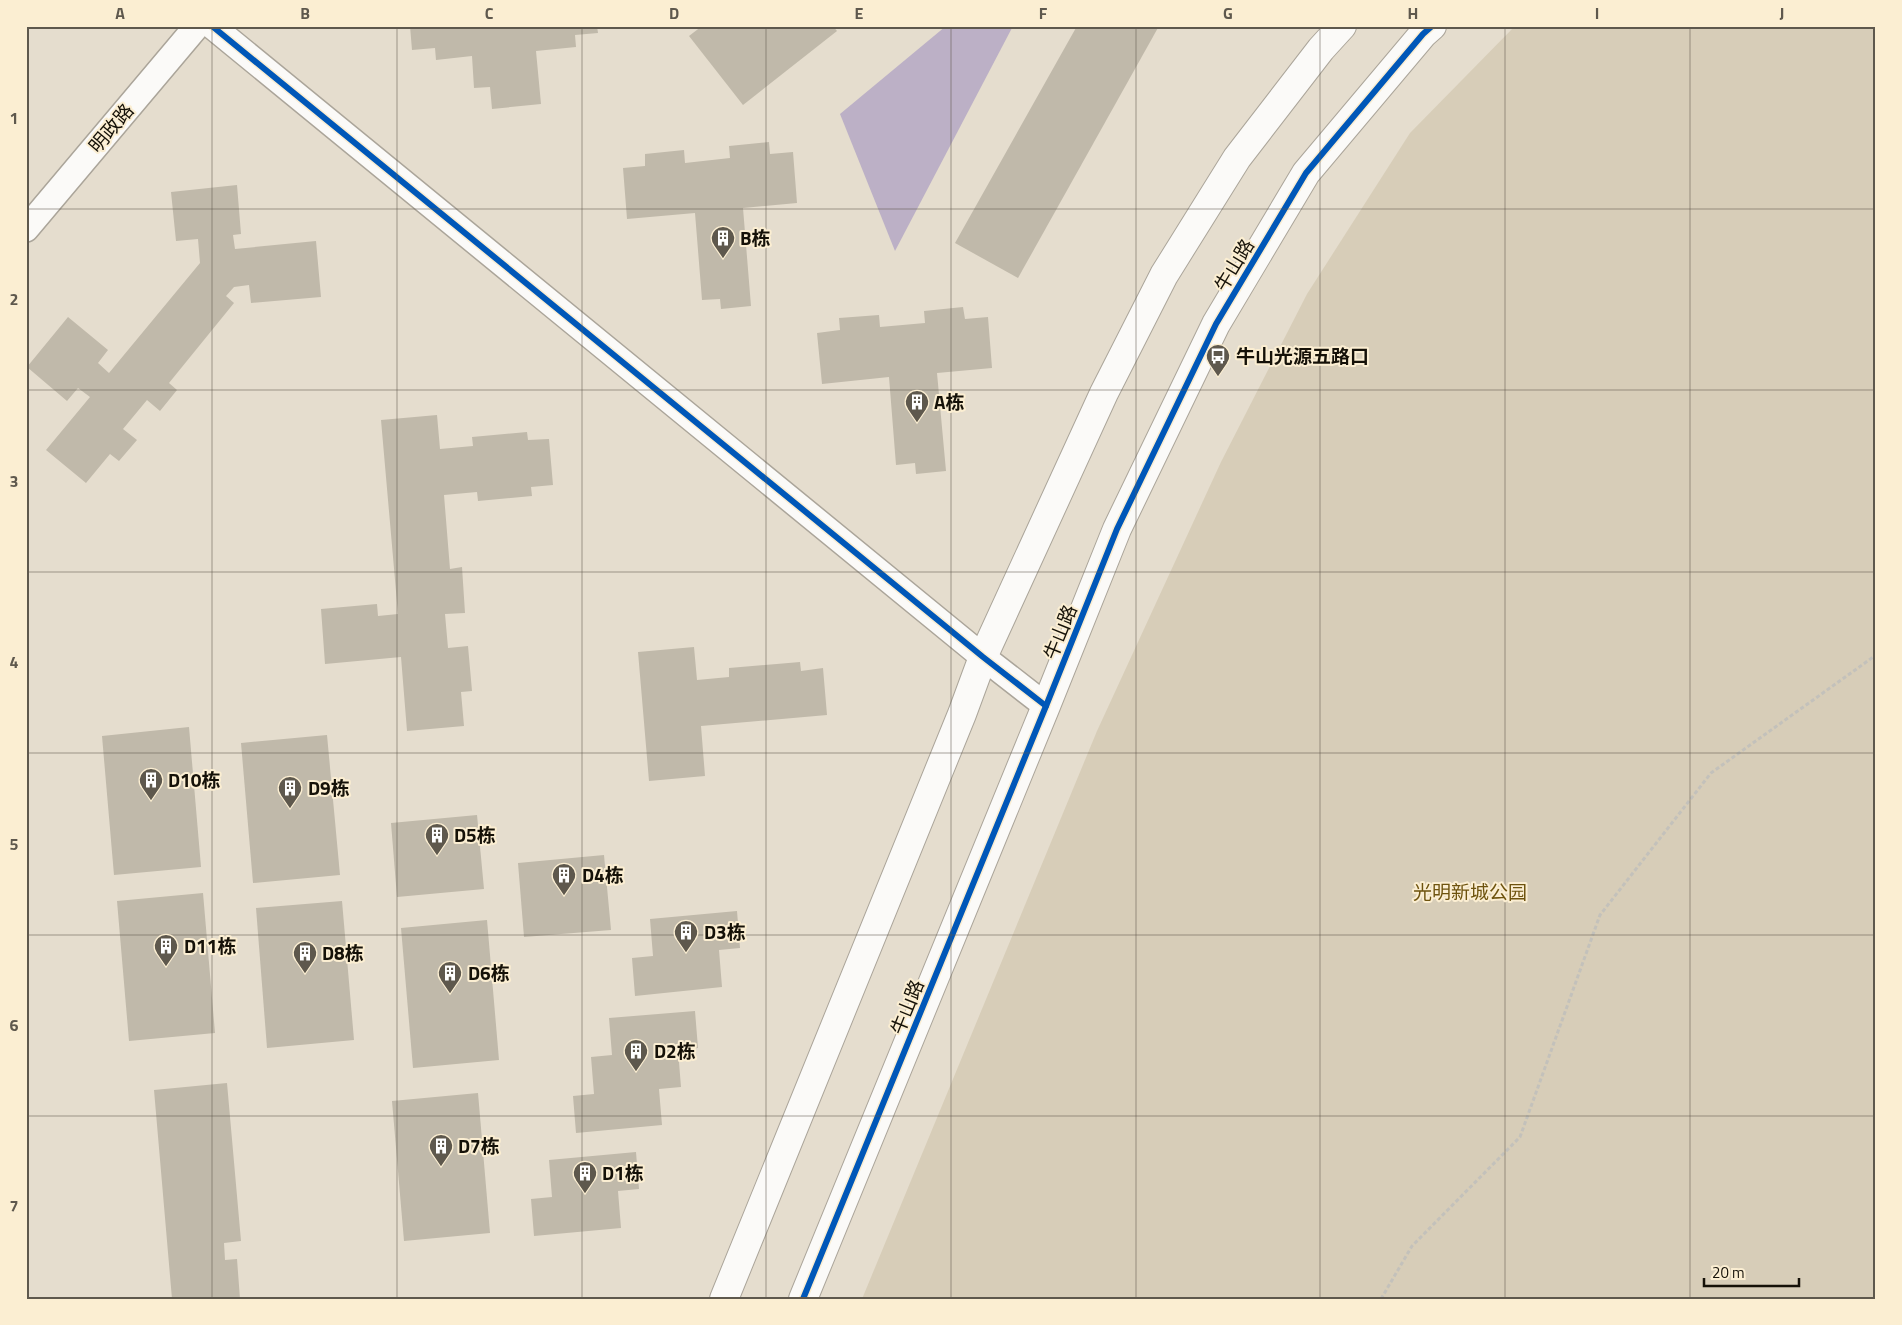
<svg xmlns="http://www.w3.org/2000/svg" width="1902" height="1325" viewBox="0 0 1902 1325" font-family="'Titillium Web','Noto Sans SC',sans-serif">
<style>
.green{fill:#d7cdb8}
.water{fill:#bcb0c6}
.building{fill:#c0b9aa}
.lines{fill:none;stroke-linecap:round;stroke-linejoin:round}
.street-casing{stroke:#aba59a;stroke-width:28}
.secondary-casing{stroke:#aba59a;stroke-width:30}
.path{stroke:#c3c1bb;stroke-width:3;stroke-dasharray:4 2.5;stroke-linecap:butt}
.street{stroke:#fbfaf8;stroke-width:25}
.secondary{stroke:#fbfaf8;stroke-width:28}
.cycleway-casing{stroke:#fbeed2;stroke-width:9}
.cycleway{stroke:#0057b8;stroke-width:6}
.grid{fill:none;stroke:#5e584d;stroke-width:1;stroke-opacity:0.55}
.labels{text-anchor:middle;stroke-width:4;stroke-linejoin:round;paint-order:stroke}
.street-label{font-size:19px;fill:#151108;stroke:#fbeed2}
.poi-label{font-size:19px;font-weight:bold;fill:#151108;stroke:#fbeed2;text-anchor:start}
.park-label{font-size:19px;fill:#6e530e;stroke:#fbeed2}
.neatline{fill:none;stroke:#5e584d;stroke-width:2}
.grid-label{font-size:16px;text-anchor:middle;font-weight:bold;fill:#5e584d}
</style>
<rect width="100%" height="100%" fill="#e5ddce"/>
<polygon class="green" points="1515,26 1876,26 1876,1299 862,1299 1097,731 1221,462 1307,294 1410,133"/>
<polygon class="water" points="946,26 1013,26 895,251 840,114"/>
<g class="building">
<polygon points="410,26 597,26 598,33 575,35 576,47 536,51 541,104 492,109 490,87 474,88 472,56 436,60 435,48 412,50"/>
<polygon points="702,26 833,26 837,31 743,105 689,36"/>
<polygon points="1077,26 1159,26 1018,278 955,243"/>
<polygon points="769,142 770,154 793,152 797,203 743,208 751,306 721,309 720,299 702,300 695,213 627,219 623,168 645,166 645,154 684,150 685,163 730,158 729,146"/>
<polygon points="237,185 241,234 233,235 235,249 316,241 321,297 251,303 249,285 234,287 226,296 234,303 169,383 177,390 160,411 147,400 123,429 137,440 119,461 110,454 86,483 46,450 90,397 78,388 67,401 27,367 68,317 108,350 98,363 109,373 200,263 198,239 176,241 171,192"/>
<polygon points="963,307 965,319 988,317 992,368 937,373 946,471 916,474 915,463 896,465 889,377 822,384 817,333 840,330 839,318 879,315 880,327 925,323 924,311"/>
<polygon points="437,415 440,449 473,446 472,437 527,432 528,440 549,439 553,485 531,487 532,496 478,501 477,492 444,495 450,569 462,567 465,613 445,614 448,648 468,646 472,691 461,692 464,726 407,731 401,657 325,664 321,609 377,604 378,616 398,614 381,420"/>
<polygon points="694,647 697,680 729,677 729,668 800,662 801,671 823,668 827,715 701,726 705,776 649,781 638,652"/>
<polygon points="189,727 201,867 114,875 102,736"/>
<polygon points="327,735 340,875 253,883 241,743"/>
<polygon points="477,815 484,889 397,897 391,823"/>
<polygon points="604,855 611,930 524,937 518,863"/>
<polygon points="203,893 215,1033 129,1041 117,901"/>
<polygon points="342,901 354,1040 267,1048 256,908"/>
<polygon points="737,911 740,948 719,950 722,987 635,996 632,958 653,956 650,919"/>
<polygon points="487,920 499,1060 413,1068 401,928"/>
<polygon points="695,1011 698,1048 678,1050 681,1087 659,1089 662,1125 576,1133 573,1096 594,1094 591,1057 612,1055 609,1018"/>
<polygon points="227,1083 241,1241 224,1243 225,1260 237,1259 240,1299 172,1299 154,1090"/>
<polygon points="478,1093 490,1233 404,1241 392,1101"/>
<polygon points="636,1152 639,1189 618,1191 621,1228 534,1236 531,1199 552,1197 549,1160"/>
</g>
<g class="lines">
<g class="street-casing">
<g id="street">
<polyline points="212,26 983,657 1046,706"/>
<polyline points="26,229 197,26"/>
</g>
</g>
<g class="secondary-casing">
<g id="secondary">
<polyline points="724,1299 962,714 983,657 1104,393 1164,275 1237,158 1321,49 1342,26"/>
<polyline points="803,1299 1046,706 1117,529 1216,324 1306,173 1423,34 1432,26"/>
</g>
</g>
<polyline class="path" points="1381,1299 1412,1246 1520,1137 1600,915 1711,773 1876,655"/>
<use href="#street" class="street"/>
<use href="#secondary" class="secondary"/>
<g class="cycleway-casing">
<g id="cycleway">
<polyline points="212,26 983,657 1046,706"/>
<polyline points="803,1299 1046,706 1117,529 1216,324 1306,173 1423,34 1432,26"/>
</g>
</g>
<use href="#cycleway" class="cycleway"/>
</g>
<path class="grid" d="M212,26V1299M397,26V1299M582,26V1299M766,26V1299M951,26V1299M1136,26V1299M1320,26V1299M1505,26V1299M1690,26V1299M26,209H1876M26,390H1876M26,572H1876M26,753H1876M26,935H1876M26,1116H1876"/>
<defs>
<g id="building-pin" transform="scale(1.25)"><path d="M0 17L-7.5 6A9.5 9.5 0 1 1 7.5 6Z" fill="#5e584d" stroke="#fbeed2"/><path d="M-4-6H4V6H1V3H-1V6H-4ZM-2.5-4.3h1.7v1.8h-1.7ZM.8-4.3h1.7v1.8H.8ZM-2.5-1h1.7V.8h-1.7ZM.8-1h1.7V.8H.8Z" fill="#fff"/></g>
<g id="bus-pin" transform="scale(1.25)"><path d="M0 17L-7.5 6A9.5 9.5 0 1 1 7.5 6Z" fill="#5e584d" stroke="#fbeed2"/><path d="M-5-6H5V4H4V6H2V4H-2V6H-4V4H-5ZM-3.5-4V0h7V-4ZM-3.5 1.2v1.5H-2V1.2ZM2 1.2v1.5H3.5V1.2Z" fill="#fff"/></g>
</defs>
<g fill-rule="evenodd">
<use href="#building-pin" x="723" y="238"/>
<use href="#bus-pin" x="1218" y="356"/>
<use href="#building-pin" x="917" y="402"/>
<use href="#building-pin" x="151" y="780"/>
<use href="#building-pin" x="290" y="788"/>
<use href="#building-pin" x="437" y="835"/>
<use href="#building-pin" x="564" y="875"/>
<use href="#building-pin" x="686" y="932"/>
<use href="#building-pin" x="166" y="946"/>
<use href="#building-pin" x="305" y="953"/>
<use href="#building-pin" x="450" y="973"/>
<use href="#building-pin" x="636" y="1051"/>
<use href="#building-pin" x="441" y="1146"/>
<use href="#building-pin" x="585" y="1173"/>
</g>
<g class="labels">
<g class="street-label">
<text transform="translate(111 128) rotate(-50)" y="7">明政路</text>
<text transform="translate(1234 265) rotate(-59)" y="7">牛山路</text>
<text transform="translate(1060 632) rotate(-68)" y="7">牛山路</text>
<text transform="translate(907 1007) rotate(-68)" y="7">牛山路</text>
</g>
<g class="poi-label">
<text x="740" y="245">B栋</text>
<text x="1236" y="363">牛山光源五路口</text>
<text x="934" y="409">A栋</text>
<text x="168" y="787">D10栋</text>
<text x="308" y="795">D9栋</text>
<text x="454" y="842">D5栋</text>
<text x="582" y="882">D4栋</text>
<text x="704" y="939">D3栋</text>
<text x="184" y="953">D11栋</text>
<text x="322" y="960">D8栋</text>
<text x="468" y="980">D6栋</text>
<text x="654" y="1058">D2栋</text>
<text x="458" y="1153">D7栋</text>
<text x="602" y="1180">D1栋</text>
</g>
<g class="park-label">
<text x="1470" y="899">光明新城公园</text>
</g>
</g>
<rect width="1902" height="1325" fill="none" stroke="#fbeed2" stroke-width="55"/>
<path d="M1704 1278v8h95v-8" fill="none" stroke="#151108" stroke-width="2.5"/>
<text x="1712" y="1278" font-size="15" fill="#151108" stroke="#fbeed2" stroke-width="4" paint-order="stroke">20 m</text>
<rect x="28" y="28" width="1846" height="1270" class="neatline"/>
<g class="grid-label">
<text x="120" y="19">A</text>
<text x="305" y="19">B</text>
<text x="489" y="19">C</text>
<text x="674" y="19">D</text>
<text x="859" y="19">E</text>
<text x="1043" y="19">F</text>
<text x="1228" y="19">G</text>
<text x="1413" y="19">H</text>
<text x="1597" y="19">I</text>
<text x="1782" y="19">J</text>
<text x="14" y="124">1</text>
<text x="14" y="305">2</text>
<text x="14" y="487">3</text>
<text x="14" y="668">4</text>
<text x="14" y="850">5</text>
<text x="14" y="1031">6</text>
<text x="14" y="1212">7</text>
</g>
</svg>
